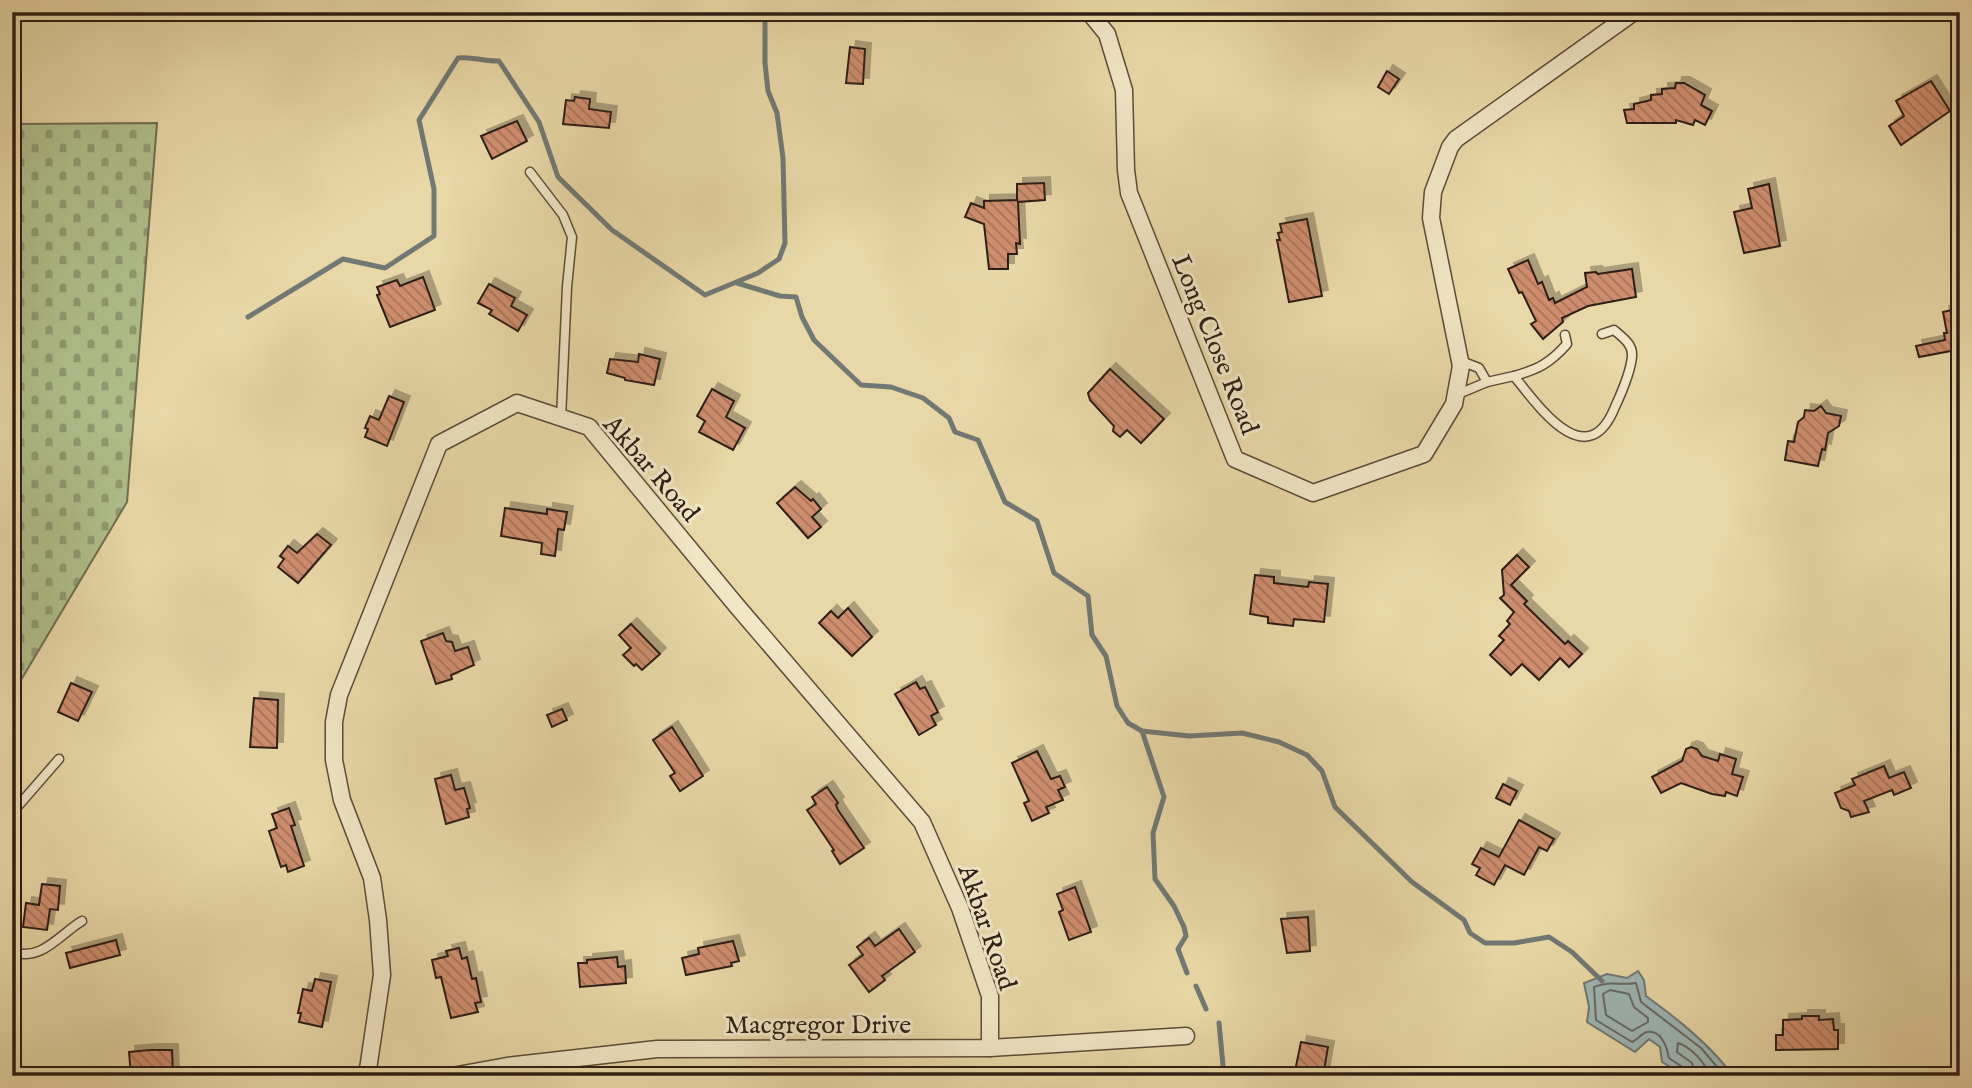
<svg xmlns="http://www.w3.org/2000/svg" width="1972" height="1088" viewBox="0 0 1972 1088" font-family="'IM FELL English',serif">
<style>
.cemetery{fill:url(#cemetery-stones);stroke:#6f6f50;stroke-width:2}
.water{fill:#9eb6b4;stroke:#717974;stroke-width:2}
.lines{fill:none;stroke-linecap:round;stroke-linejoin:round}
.shore{stroke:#666a64;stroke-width:2}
.stream{stroke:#717974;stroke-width:5}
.building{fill:url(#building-back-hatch);stroke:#2e1e13;stroke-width:2;filter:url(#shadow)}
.lane-casing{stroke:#5d4c38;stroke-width:11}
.street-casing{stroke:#5d4c38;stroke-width:19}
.lane{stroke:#f1e6c6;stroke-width:8}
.street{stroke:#f1e6c6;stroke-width:16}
.labels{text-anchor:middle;stroke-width:6;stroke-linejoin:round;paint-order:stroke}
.street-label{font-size:26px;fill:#2e1e13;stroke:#f1e6c6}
</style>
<defs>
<pattern id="cemetery-stones" width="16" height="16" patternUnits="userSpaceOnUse" patternTransform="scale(1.75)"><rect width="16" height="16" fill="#b0c08c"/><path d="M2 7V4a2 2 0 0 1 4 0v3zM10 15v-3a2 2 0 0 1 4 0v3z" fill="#909b71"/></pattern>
<pattern id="building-back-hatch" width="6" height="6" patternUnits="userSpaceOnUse" patternTransform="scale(1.75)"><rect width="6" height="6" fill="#ce8e6e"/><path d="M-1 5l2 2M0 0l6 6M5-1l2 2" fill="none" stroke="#a87359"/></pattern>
<filter id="shadow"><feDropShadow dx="6" dy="-6" stdDeviation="0" flood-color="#0004"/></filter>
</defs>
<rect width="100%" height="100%" fill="#e9d8a7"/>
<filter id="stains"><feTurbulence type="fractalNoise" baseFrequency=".00286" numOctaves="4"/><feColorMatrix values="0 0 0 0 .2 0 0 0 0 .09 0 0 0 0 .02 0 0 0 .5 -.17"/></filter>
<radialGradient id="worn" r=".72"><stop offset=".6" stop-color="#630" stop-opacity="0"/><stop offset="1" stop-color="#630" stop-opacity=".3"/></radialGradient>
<polygon class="cemetery" points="157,123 127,502 12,695 12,124"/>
<path class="water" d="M1638,971L1644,980L1646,996C1676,1018 1703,1039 1727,1068L1723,1076H1685L1662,1062L1660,1047L1649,1039L1635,1052L1587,1022L1589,1007L1584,983L1607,974L1627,978Z"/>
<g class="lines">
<g class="shore">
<polygon points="1610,990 1629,994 1634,1007 1648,1018 1648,1022 1632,1031 1606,1015 1603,994"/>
<path d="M1687,1076L1684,1068L1669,1058C1667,1048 1662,1030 1647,1032C1642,1033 1637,1040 1632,1042L1596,1020L1594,987C1611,980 1620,986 1636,983L1641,1002L1701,1048L1718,1068L1717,1076"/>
<path d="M1696,1076L1692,1063L1677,1052L1678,1043C1689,1046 1707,1063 1709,1076"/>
</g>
<g class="stream">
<polyline points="737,283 780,296 796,297 802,317 814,340 861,385 891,387 923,398 949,418 955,432 978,440 1005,502 1037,521 1054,573 1088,596 1092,635 1106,656 1117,706 1128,723 1142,731 1189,736 1242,733 1279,742 1307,755 1322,771 1335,807 1412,882 1464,920 1470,933 1485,943 1514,943 1549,937 1572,952 1602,981"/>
<path d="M248,317L343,259L385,268L434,236V189L419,120L458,58C473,56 484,62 499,61L539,122L558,177L612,230L705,295L758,273L779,259L785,243L783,158L777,113L768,91L765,63V12"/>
<polyline points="1142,731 1164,797 1153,833 1155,879 1174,906 1184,927 1186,936 1178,949 1187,973"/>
<polyline points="1196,986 1206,1009"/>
<polyline points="1219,1023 1224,1076"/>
</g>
</g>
<g class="building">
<polygon points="850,47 865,49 863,84 846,83"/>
<polygon points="1387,71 1399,79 1389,94 1378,87"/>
<polygon points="1931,81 1950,111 1901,145 1889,126 1904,116 1896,101"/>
<polygon points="1676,83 1684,83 1705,95 1701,105 1712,111 1705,125 1695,120 1693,125 1676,120 1676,123 1627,123 1624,110 1634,109 1634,104 1651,100 1651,95 1662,94 1662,89 1675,88"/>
<polygon points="575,97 590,99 589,109 611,112 609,128 563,124 566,100 574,101"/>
<polygon points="517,121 527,141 492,159 481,136"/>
<polygon points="1044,183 1045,200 1018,202 1020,244 1016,243 1017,254 1008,254 1008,269 989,269 984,224 965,217 971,203 984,208 984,201 1017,200 1017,184"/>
<polygon points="1769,184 1780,246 1744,253 1734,212 1752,208 1748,189"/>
<polygon points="1307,219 1322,296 1289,302 1277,240 1280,240 1278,233 1282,232 1280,224"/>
<polygon points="1528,260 1538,284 1542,282 1549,300 1553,298 1555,303 1587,287 1585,273 1596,272 1598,274 1632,269 1636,297 1588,306 1562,318 1563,322 1543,339 1531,324 1536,321 1522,292 1519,293 1508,269"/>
<polygon points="423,277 435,310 390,327 377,295 380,294 377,287 397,280 400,286"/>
<polygon points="489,284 515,298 511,306 527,315 518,331 489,314 492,310 478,303"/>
<polygon points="1960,308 1960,365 1954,366 1951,351 1919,357 1916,346 1945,340 1944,333 1947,333 1943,312"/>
<polygon points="639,354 660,359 654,385 625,380 625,378 607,373 610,359 638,362"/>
<polygon points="1110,369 1164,419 1141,443 1127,430 1120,437 1113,431 1114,426 1090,400 1088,393"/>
<polygon points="712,389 734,401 726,417 745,428 733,450 699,432 705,421 697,416"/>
<polygon points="389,396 404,402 387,446 365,437 368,429 365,428 370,416 379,420"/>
<polygon points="1821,406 1826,413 1841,416 1839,426 1828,433 1825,450 1822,449 1818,466 1785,460 1788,441 1794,442 1798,422 1804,417 1805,410 1814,411"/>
<polygon points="795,487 811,501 813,499 821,509 812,517 821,527 808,538 777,503"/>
<polygon points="505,508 547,514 547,509 567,512 564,530 558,529 555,556 541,554 542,543 501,536"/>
<polygon points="317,534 331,545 298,583 278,567 284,559 280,556 288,546 297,553"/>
<polygon points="1517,555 1529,567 1511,585 1527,601 1524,604 1565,644 1568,641 1582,654 1569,667 1560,658 1539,680 1522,664 1511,675 1490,655 1504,640 1499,636 1510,624 1507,621 1514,612 1500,598 1504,595 1502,570"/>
<polygon points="1255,575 1274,577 1274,583 1308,587 1309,582 1328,584 1324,622 1294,619 1293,626 1268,623 1268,617 1250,614"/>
<polygon points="848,608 872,637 852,656 819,623 831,611 838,618"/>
<polygon points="631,624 660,654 642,670 636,664 634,666 623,655 631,648 619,635"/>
<polygon points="443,633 446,641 452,642 455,651 468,647 474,665 451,675 452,679 436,684 421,641"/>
<polygon points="916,682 920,689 925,687 938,712 931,716 936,725 919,735 895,694"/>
<polygon points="71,683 92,692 78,721 58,712"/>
<polygon points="254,698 278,700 277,748 250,747"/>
<polygon points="562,709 567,720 552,727 547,715"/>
<polygon points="672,727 703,776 680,791 670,776 675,773 653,740"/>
<polygon points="1691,747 1697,749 1702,756 1718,761 1720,754 1736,759 1732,774 1743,777 1737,796 1726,792 1725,796 1712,794 1681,783 1661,793 1652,777 1682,761 1686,749"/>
<polygon points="1037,751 1051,779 1060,776 1065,787 1058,790 1063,800 1046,807 1049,813 1032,821 1024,803 1029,801 1012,763"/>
<polygon points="1884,766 1889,778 1904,772 1911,788 1894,795 1892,790 1864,801 1869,812 1851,817 1849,811 1841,808 1835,793 1855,785 1852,779"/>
<polygon points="451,775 455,790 464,788 470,808 467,809 469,817 446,824 435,779"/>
<polygon points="1503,784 1517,791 1510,805 1496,798"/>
<polygon points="827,787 838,803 836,805 838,810 864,848 840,864 832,851 834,850 807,810 816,804 812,797"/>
<polygon points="289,808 295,825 291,826 304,866 288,872 286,865 281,867 269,831 277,828 272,814"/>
<polygon points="1519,820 1554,839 1547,851 1539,847 1524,875 1505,865 1494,885 1476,875 1480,868 1472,864 1481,848 1499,857"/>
<polygon points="42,884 60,886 58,910 50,909 47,930 23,927 26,903 39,905"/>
<polygon points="1075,887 1091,932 1069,940 1059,912 1063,910 1057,894"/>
<polygon points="1308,917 1310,951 1287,953 1281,919"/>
<polygon points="899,929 915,952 882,976 885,980 869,992 849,965 863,955 857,947 869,938 875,946"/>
<polygon points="116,940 120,955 70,968 66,953"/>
<polygon points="733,941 739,961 731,963 732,966 686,975 682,958 699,954 698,948"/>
<polygon points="459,948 462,959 467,957 472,979 476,978 481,1002 475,1003 478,1012 451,1018 441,977 436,978 432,960 448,956 446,951"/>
<polygon points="617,957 618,967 625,966 626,983 580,987 578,963 587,963 587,960"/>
<polygon points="315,979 331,982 322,1027 299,1022 301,1013 298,1013 303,989 312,991"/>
<polygon points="1802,1016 1819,1016 1819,1020 1833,1019 1834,1030 1838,1030 1838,1049 1776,1050 1776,1035 1783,1035 1783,1020 1802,1019"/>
<polygon points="1301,1042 1328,1047 1323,1076 1294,1076"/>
<polygon points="150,1050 172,1050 173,1074 131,1076 129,1052"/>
</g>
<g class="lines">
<g class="lane-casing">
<g id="lane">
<polyline points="530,172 563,215 572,237 567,287 561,418"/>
<polyline points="1461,361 1479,368 1487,382"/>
<path d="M1514,376C1539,369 1550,363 1567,344L1565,335"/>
<path d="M1456,395L1487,382L1514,376C1539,407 1587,476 1615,407C1621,394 1631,370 1632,356C1633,344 1622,337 1614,330L1602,334"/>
<polyline points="12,813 59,759"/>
<path d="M12,952C42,962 60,934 82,921"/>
</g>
</g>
<g class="street-casing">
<g id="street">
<polyline points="1089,12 1107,34 1124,90 1126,170 1129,193 1235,459 1313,493 1424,454 1454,404 1461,366 1431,218 1433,192 1450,147 1456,139 1634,12"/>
<polyline points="367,1076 382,975 378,920 372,878 342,800 334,760 334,722 339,695 439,444 517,403 589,427 736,605 922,822 960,908 990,996 990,1048"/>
<polyline points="452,1076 507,1066 657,1049 990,1048 1186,1036"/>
</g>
</g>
<use href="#lane" class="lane"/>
<use href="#street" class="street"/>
</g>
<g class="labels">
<g class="street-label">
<text transform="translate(1216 344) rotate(68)" y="9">Long Close Road</text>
<text transform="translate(652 468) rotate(49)" y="9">Akbar Road</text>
<text transform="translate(988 927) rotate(71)" y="9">Akbar Road</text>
<text x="818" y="1033">Macgregor Drive</text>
</g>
</g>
<rect width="1972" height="1088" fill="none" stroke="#e9d8a7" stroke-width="42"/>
<rect x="14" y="14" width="1944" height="1060" fill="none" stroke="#2e1e13" stroke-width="3.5"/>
<rect x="21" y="21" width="1930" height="1046" fill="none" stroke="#2e1e13" stroke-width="2"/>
<rect width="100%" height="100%" filter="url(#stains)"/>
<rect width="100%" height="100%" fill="url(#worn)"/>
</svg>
